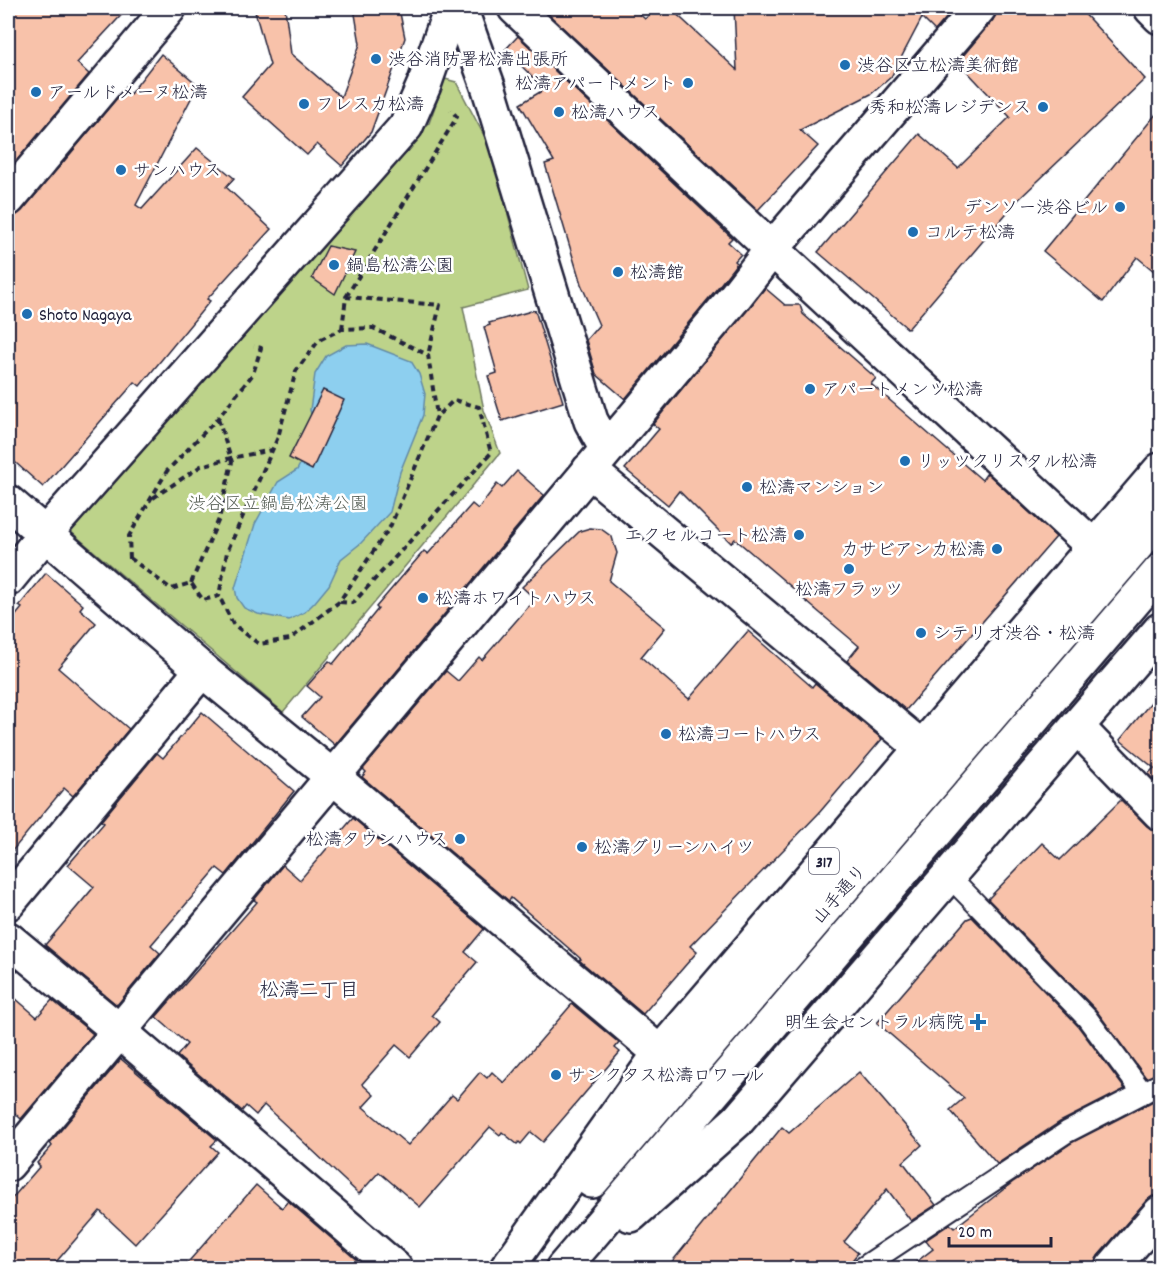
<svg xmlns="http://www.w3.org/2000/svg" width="1168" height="1276" viewBox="0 0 1168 1276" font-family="Dekko,'Klee One',sans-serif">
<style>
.green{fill:#bdd38a;stroke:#707a62;stroke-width:1.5}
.water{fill:#8dcfef;stroke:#628aa7;stroke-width:1.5}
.building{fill:#f8c2aa;stroke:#22223b;stroke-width:1.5}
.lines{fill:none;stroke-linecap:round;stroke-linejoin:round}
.service-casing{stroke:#22223b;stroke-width:24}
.minor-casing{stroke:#22223b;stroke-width:38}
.tertiary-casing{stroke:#22223b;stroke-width:38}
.primary-casing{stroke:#22223b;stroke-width:38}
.path{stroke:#22223b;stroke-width:4;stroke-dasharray:6 4.5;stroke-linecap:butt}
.service{stroke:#fff;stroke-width:20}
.minor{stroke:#fff;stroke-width:33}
.tertiary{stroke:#fff;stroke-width:33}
.primary{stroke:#fff;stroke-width:33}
.poi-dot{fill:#1f6fb2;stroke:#fff;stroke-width:2}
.labels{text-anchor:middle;stroke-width:5;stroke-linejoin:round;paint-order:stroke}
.shield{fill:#fff;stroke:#646476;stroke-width:1.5}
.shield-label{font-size:16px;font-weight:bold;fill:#22223b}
.poi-label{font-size:18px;fill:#22223b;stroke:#fff;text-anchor:start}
.park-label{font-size:18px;fill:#586057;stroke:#fff}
.street-label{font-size:18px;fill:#22223b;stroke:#fff}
.neighbourhood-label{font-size:20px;fill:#22223b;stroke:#fff}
</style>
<rect width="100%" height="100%" fill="#fff"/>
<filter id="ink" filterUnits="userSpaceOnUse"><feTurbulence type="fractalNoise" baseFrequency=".0167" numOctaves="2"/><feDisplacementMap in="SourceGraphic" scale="12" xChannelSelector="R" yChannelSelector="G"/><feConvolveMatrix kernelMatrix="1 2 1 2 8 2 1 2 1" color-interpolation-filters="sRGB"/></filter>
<g filter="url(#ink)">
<polygon class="green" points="445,79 456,82 490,147 528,290 463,307 484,410 500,453 283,712 70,531 429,123"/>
<polygon class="water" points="367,344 411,361 419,374 425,394 423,415 400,472 390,512 361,543 341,559 329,585 315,602 305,612 289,620 258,614 244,608 237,598 235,588 255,524 278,482 297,470 316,433 310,410 315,374 326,356 346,345"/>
<g class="building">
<polygon points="8,8 128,8 77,63 89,74 8,171"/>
<polygon points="254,8 285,8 291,54 341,97 360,44 354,8 399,8 405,38 371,132 342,166 317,144 307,155 242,97 270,65"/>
<polygon points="545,8 633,8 645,19 656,8 670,8 737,70 734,8 955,8 935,31 922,18 891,77 871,94 800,130 818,146 758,210 543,9"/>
<polygon points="997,8 1079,8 1145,79 1017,201 908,329 818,252 919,134 958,168 1010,117 961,65 965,60 962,57 993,20"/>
<polygon points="518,36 732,238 728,242 741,254 735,261 737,263 719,286 625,399 596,374 586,340 599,325 581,284 545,164 554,161 520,104 545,89 505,50"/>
<polygon points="161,54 198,85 136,205 142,209 197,148 234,178 226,187 271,229 207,299 210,301 140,386 135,382 43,487 8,456 8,217 15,216 22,211 124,90 130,94"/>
<polygon points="1161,108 1161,277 1137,257 1103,302 1043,251"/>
<polygon points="328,246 355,252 335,294 312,278"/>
<polygon points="765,288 785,305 800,305 803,314 876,378 871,384 982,480 987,473 1056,537 906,710 847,661 859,646 801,597 802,596 735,539 731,543 679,491 668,505 625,469 659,429 653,424"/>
<polygon points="535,310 563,402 502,421 488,376 497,373 484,327 490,325 489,323"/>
<polygon points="323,390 344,400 312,470 289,458"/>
<polygon points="517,471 544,495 335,745 302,717 320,697 307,686 329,661 333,664 378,609 376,607 424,551 428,554 472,504 478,509 497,484 502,488"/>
<polygon points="590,528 601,529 612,537 614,544 617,553 609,581 665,628 641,657 689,699 748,631 812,687 815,683 882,739 819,813 690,946 697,952 643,1014 579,960 581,959 511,898 509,901 362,777 366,772 363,769 446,671 458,681 479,657 482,660 535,599 522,587 580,531"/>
<polygon points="46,573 83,605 80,609 96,623 58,668 129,729 73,796 64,788 8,856 8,625 22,608 19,606"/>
<polygon points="1161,690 1161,787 1148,774 1154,768 1120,740"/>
<polygon points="202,712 294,791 226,875 217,868 151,945 160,953 117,1005 45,945 94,887 68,865 104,823 101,821 157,753 163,758"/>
<polygon points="1121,800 1147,826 1154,831 1161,831 1161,1072 1146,1078 1096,1010 988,899 1042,843 1060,860"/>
<polygon points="353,818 484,929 465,952 477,962 432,1015 440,1022 410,1057 396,1045 362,1084 374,1095 363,1107 408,1145 452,1095 457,1099 480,1072 487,1078 492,1072 504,1083 572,1004 619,1043 615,1048 620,1052 543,1142 531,1132 521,1144 519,1142 517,1144 502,1132 500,1135 490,1127 420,1207 379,1172 359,1194 264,1105 256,1115 246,1106 242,1111 177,1056 187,1044 156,1017 257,902 254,900 283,865 300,880"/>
<polygon points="972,917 1078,1026 1125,1089 1060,1122 997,1164 950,1110 964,1098 877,1023 967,919"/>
<polygon points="8,992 37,1017 52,1000 93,1034 21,1119 8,1107"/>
<polygon points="121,1059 217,1140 211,1146 218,1152 135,1244 100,1211 50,1269 8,1269 8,1203 40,1166 37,1163 52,1146 50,1143"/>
<polygon points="859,1072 922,1145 903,1162 936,1205 911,1221 887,1189 844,1242 858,1253 845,1269 666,1269 782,1127 789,1133"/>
<polygon points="1161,1097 1161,1195 1153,1196 1146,1201 1098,1256 1094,1264 1087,1269 907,1269 933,1249 926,1240 950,1224 954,1228 1013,1182 1073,1142"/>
<polygon points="256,1185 282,1208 288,1201 367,1269 182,1269"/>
</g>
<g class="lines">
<g class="service-casing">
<g id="service">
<polyline points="948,875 1087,1018 1143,1093"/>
<polyline points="862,1268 1067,1132 1160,1084"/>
</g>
</g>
<g class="minor-casing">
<g id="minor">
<polyline points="460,8 489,89 591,421 606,448"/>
<polyline points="515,8 772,249 1094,547"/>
<polyline points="8,199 169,8"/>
<polyline points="589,470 921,747"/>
<polyline points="8,502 202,670 333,777 660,1053"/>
<polyline points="8,579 45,534 406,126 424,85 451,8"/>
<polyline points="1078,728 1160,813"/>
<polyline points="8,903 202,670"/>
<polyline points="8,939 118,1030 395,1268"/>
<polyline points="8,1164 734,298 772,249 979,8"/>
<polyline points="1112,1268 1160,1213"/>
</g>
</g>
<g class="tertiary-casing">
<polyline id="tertiary" points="1151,8 1160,17"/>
</g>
<g class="primary-casing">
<g id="primary">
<polyline points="592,1181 1160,518"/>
<polyline points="631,1215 738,1120 1160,630"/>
<polyline points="507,1268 660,1053 1160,470"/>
<polyline points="563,1268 1160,571"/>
</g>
</g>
<g class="path">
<polyline points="346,297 457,117 451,110"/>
<polyline points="342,329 346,297 440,305 428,355"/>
<polyline points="153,498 201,466 231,458 272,450"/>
<polyline points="130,558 171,589 191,583 203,600 219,596 227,552 278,437 296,371 319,340 342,329 373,328 428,355 437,416 390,527 339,602 290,639 259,644 233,624 219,596"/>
<polyline points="130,559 129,536 167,471 218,418 253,374 261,348 254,346"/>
<polyline points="191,583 219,519 232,462 218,419"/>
<polyline points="340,602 353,603 491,453 479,407 454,400 437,416"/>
</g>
<use href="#service" class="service"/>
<use href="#minor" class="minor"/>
<use href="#tertiary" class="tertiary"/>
<use href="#primary" class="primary"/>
</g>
</g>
<g class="poi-dot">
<circle cx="376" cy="59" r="6"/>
<circle cx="845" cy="65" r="6"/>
<circle cx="688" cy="83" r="6"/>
<circle cx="36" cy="92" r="6"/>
<circle cx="304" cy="104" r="6"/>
<circle cx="1043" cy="107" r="6"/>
<circle cx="559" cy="112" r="6"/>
<circle cx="121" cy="170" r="6"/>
<circle cx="1120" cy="207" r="6"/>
<circle cx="913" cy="232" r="6"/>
<circle cx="334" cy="265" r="6"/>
<circle cx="618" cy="272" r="6"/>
<circle cx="27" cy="314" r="6"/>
<circle cx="810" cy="389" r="6"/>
<circle cx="905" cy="461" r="6"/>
<circle cx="747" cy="487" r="6"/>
<circle cx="799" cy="535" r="6"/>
<circle cx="997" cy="549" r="6"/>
<circle cx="849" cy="569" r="6"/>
<circle cx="423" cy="598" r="6"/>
<circle cx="921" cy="633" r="6"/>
<circle cx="666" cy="734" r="6"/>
<circle cx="460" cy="839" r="6"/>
<circle cx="582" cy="847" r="6"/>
<path d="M975 1013h6v6h6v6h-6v6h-6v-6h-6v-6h6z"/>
<circle cx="556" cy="1075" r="6"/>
</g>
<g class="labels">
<rect class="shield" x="809" y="848" width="30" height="26" rx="4.5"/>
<g class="shield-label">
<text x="824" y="867">317</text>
</g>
<g class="poi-label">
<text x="388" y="65">渋谷消防署松濤出張所</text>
<text x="857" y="71">渋谷区立松濤美術館</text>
<text x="676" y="89" text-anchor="end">松濤アパートメント</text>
<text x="48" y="98">アールドメーヌ松濤</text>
<text x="316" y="110">フレスカ松濤</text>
<text x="1031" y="113" text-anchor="end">秀和松濤レジデンス</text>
<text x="571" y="118">松濤ハウス</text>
<text x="133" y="176">サンハウス</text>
<text x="1108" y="213" text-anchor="end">デンソー渋谷ビル</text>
<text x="925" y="238">コルテ松濤</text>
<text x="346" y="271">鍋島松濤公園</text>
<text x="630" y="278">松濤館</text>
<text x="39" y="320">Shoto Nagaya</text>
<text x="822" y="395">アパートメンツ松濤</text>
<text x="917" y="467">リッツクリスタル松濤</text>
<text x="759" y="493">松濤マンション</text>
<text x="787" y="541" text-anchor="end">エクセルコート松濤</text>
<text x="985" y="555" text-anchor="end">カサビアンカ松濤</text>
<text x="849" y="595" text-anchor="middle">松濤フラッツ</text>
<text x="435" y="604">松濤ホワイトハウス</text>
<text x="933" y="639">シテリオ渋谷・松濤</text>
<text x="678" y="740">松濤コートハウス</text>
<text x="448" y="845" text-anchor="end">松濤タウンハウス</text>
<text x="594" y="853">松濤グリーンハイツ</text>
<text x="964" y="1028" text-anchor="end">明生会セントラル病院</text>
<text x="568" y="1081">サンクタス松濤ロワール</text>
</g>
<g class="park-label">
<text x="278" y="509">渋谷区立鍋島松涛公園</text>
</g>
<g class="street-label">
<text transform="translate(839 894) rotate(-49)" y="6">山手通り</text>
</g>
<g class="neighbourhood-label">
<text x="309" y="996">松濤二丁目</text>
</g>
</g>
<rect width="1168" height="1276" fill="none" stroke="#fff" stroke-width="30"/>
<rect x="15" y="15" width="1138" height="1246" fill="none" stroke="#22223b" stroke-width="2" filter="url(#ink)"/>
<path d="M949 1237v9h102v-9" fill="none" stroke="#22223b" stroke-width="3"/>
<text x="958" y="1237" font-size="18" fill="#22223b" stroke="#ffffff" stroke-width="4.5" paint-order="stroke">20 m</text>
</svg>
